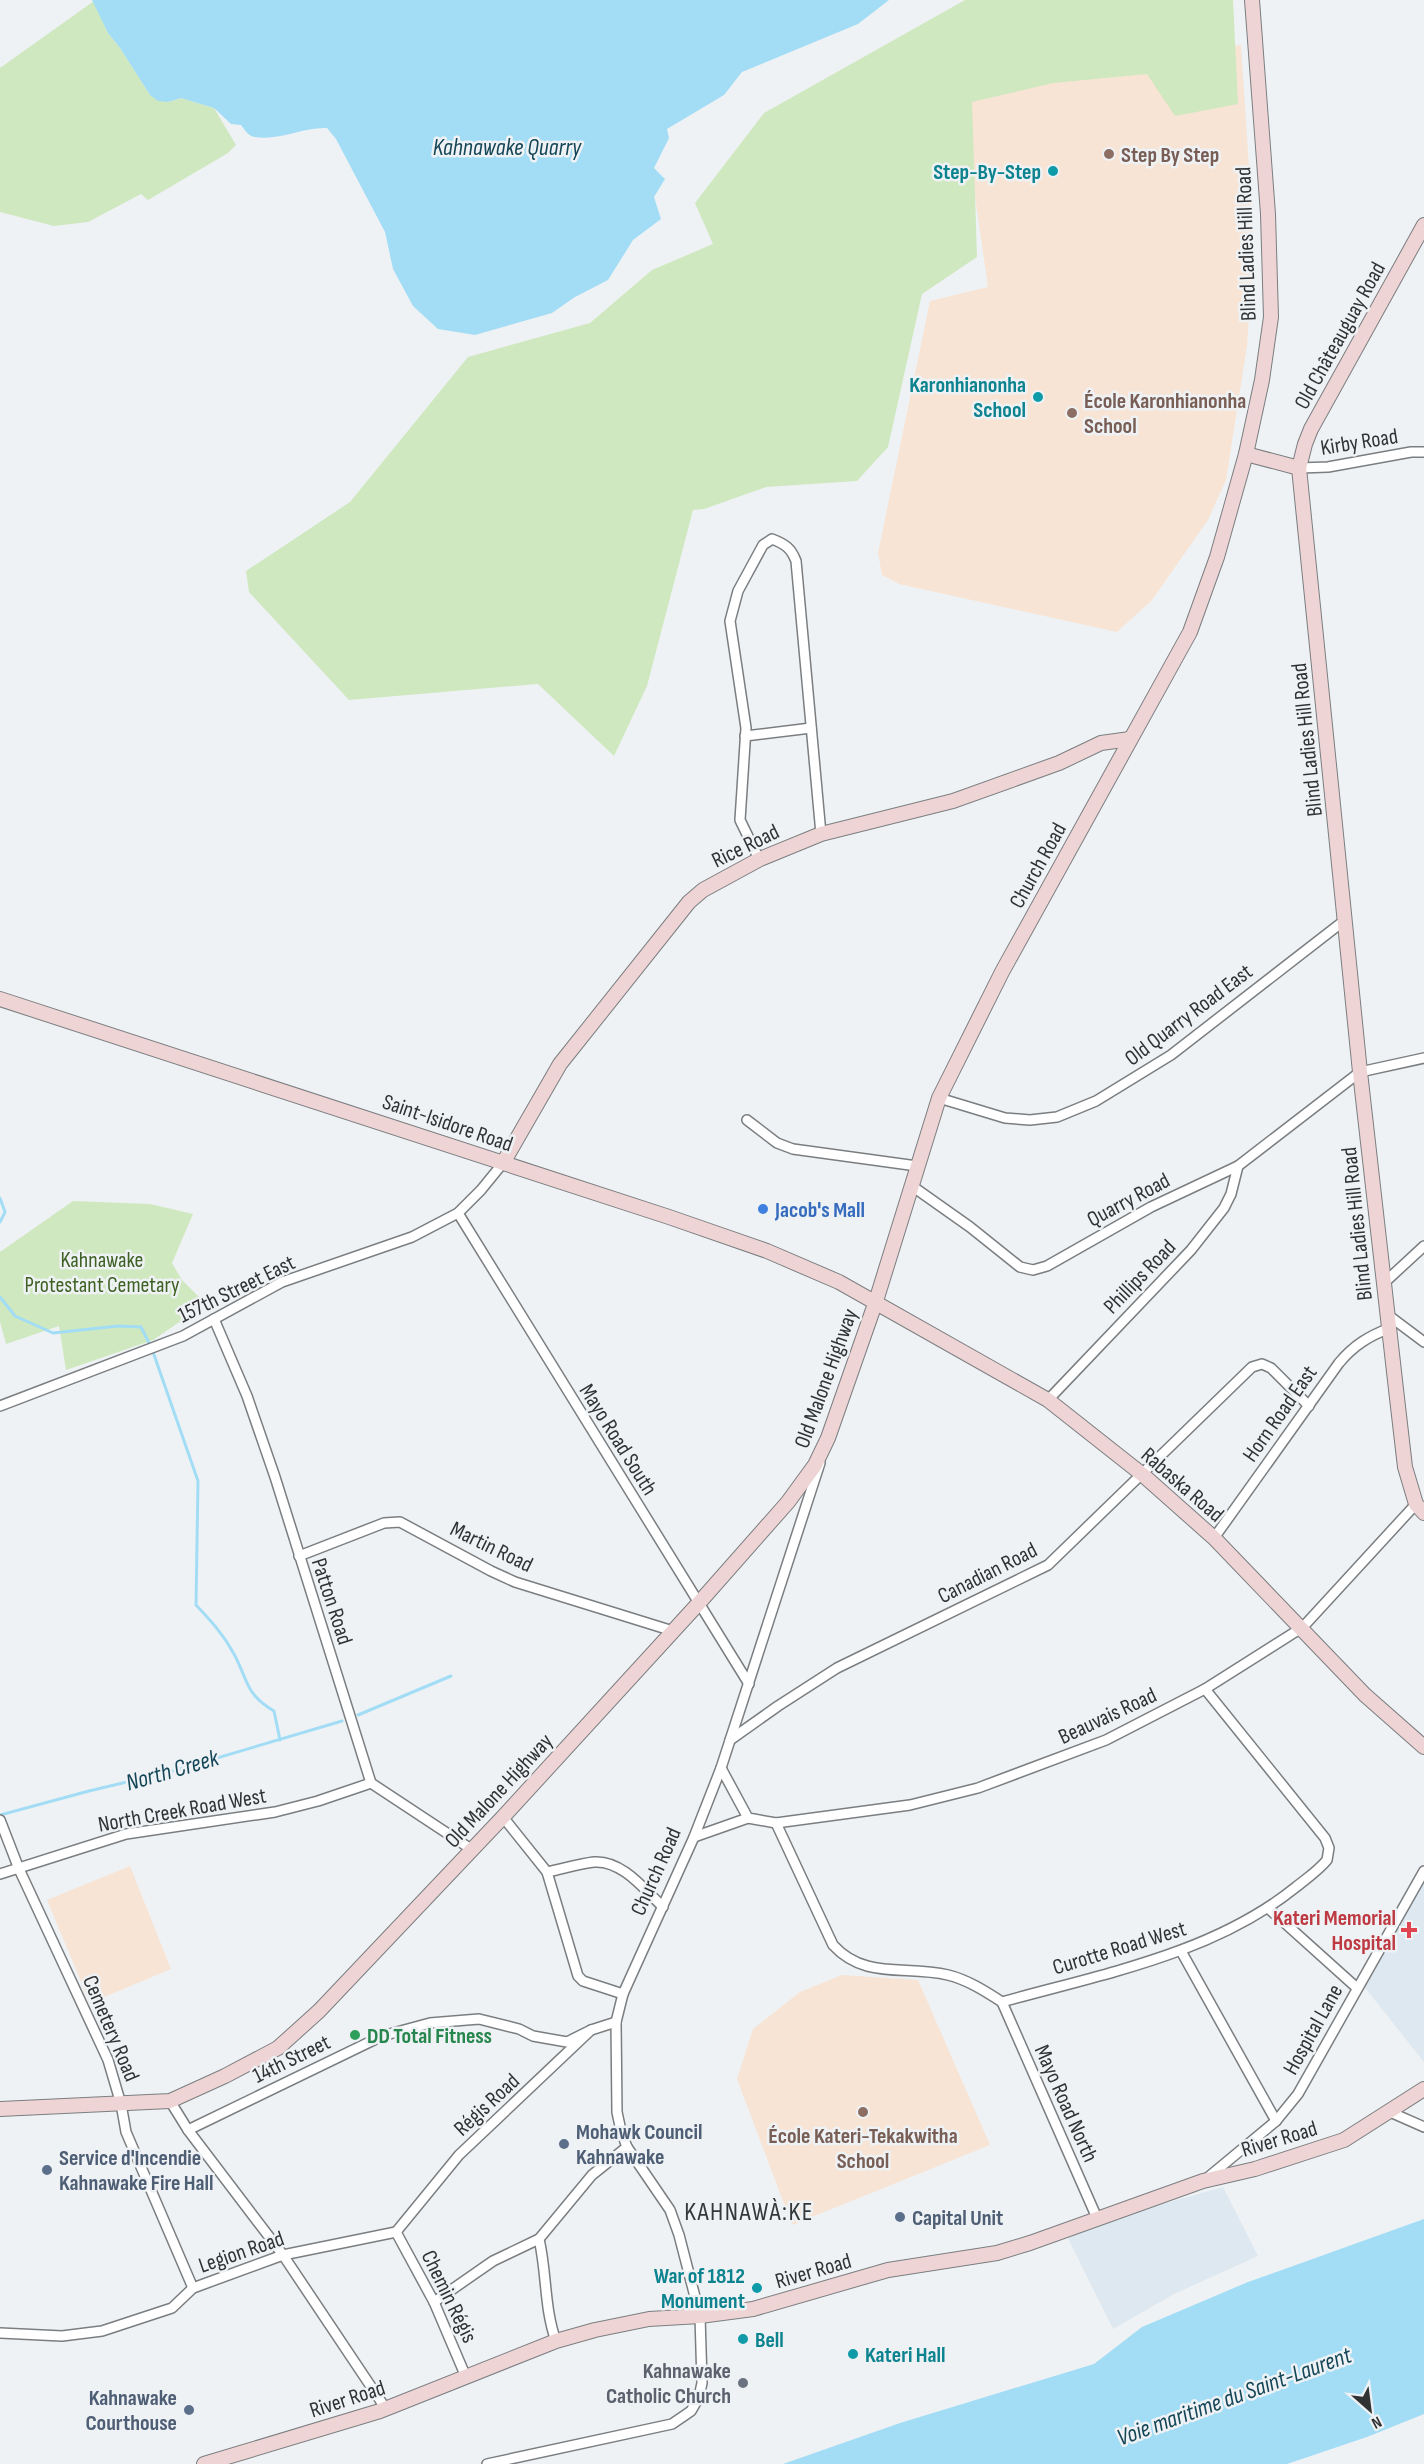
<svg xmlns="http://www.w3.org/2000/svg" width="1424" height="2464" viewBox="0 0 1424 2464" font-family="'Sofia Sans Condensed',sans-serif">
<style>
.built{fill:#dee8f0}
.education{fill:#f7e4d4}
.green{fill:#cfe8bf}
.water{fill:#a2ddf5}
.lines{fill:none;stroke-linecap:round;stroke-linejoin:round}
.stream{stroke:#a2ddf5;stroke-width:3}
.street-casing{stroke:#7b7e80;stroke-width:12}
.secondary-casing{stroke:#7b7e80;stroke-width:16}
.street{stroke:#fff;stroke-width:9}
.secondary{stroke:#eed4d4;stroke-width:14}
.education-dot{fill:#8d6e63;stroke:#eff2f5;stroke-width:2}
.culture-dot{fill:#0f9aa8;stroke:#eff2f5;stroke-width:2}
.shop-dot{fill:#3f7fe0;stroke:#eff2f5;stroke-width:2}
.health-dot{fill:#e0444e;stroke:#eff2f5;stroke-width:2}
.leisure-dot{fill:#2e9e5b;stroke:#eff2f5;stroke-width:2}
.service-dot{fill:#5c6f8a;stroke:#eff2f5;stroke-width:2}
.worship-dot{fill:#6b7280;stroke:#eff2f5;stroke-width:2}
.labels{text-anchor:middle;stroke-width:5;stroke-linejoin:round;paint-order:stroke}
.education-label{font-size:22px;font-weight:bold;fill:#785e54;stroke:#eff2f5;text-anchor:start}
.culture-label{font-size:22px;font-weight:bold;fill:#0d838f;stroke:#eff2f5;text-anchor:end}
.street-label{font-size:22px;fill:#313233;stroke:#eff2f5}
.shop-label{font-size:22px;font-weight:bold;fill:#366cbe;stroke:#eff2f5;text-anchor:start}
.park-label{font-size:22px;fill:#3f6123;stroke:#eff2f5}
.health-label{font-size:22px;font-weight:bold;fill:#be3a42;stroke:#eff2f5;text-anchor:end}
.leisure-label{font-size:22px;font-weight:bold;fill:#27864d;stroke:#eff2f5;text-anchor:start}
.service-label{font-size:22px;font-weight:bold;fill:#4e5e75;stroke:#eff2f5;text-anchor:start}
.worship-label{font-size:22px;font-weight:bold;fill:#5b616d;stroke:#eff2f5;text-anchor:end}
.water-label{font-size:24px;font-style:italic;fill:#144657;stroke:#eff2f5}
.quarter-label{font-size:26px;letter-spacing:1.5px;fill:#353839;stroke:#eff2f5}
</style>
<rect width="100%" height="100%" fill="#eff2f5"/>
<g class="built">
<polygon points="1424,1874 1424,2062 1363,1985"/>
<polygon points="1223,2187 1258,2256 1174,2294 1113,2329 1068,2238 1131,2213"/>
</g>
<g class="education">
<polygon points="1241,45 1254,243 1247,346 1226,480 1208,520 1152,600 1117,632 899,584 882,575 878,553 930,301 988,287 959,85"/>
<polygon points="130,1866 171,1969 90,2003 47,1900"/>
<polygon points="842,1975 918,1980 990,2145 792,2225 737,2079 753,2029 800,1992"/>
</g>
<g class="green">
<polygon points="965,0 1233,0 1238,104 1175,116 1147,74 1053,83 972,102 977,257 922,294 888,447 857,481 766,487 704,509 693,510 647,686 614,756 538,684 349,700 249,592 246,571 350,502 468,357 590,323 652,270 713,244 695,203 764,113"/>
<polygon points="94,1 108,33 120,48 150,95 168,102 181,98 214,108 236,145 228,153 148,200 141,194 88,222 54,226 0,212 0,68"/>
<polygon points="73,1201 150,1204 193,1214 172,1263 182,1280 206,1304 153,1340 66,1370 59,1326 6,1344 0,1322 0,1252"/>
</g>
<g class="water">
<path d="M92,0H889L858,24L742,72L724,95L667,129L669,138L654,168L665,179L654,197L661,219L633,240L608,280L575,297L552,313L475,335L438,329L413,306L393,269L385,232L336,139L327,128C303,127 279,141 255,137C248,136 245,130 241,125L231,124L214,108L181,98L168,102L158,101L150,95L120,48L108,33Z"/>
<polygon points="1424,2219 1424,2414 1367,2437 1287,2464 783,2464 900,2423 1094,2364 1142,2327 1248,2282"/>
</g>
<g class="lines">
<g class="stream">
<polyline points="0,1198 5,1212 0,1222"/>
<path d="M0,1297L15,1316L53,1333L118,1326L141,1327L152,1349L198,1481L196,1605C211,1621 224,1635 234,1654C248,1680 245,1694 274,1711L280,1740"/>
<polyline points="358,1715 451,1676"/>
<polyline points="0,1815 89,1791 173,1771 342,1721"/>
</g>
<g class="street-casing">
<g id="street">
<polyline points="1299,468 1328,467 1411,452 1424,452"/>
<polyline points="745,736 811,728"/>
<path d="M759,859L740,820L746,728L730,621L738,591L763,545L772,539C785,544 791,548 796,561L821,834"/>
<polyline points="939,1098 1005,1118 1030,1120 1057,1117 1096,1101 1171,1055 1345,920"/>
<polyline points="747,1120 777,1143 793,1149 917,1166"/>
<polyline points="912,1186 970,1227 1020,1267 1033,1270 1047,1266 1151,1207 1238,1166 1360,1072 1424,1058"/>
<polyline points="458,1213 749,1684"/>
<polyline points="1384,1283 1424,1246"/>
<polyline points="1388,1315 1424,1342"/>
<polyline points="214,1319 247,1396 275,1477 371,1783 471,1849"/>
<polyline points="1048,1400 1191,1250 1224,1208 1231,1194 1238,1166"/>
<polyline points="0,1406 183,1336 282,1282 412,1237 458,1213 481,1190 503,1163"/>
<path d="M1214,1538L1339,1363C1354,1345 1369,1336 1390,1328"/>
<polyline points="299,1556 384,1523 400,1522 491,1571 515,1582 673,1631"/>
<polyline points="730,1740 778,1706 837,1668 1048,1565 1252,1367 1262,1364 1271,1368 1309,1406"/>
<polyline points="721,1768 748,1818 776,1823 910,1805 978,1788 1106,1740 1205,1689 1303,1627 1416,1504"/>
<polyline points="503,1817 547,1872 578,1976 583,1981 623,1994"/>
<polyline points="0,1820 19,1869 108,2060 121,2104 126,2132 193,2288"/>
<path d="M776,1823L833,1945C865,1980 905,1965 948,1975C968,1980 985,1991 1002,2002"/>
<polyline points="694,1837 748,1818"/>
<path d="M547,1872C562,1869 578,1864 594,1862C622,1860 644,1889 663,1907"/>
<polyline points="0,1874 126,1834 275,1812 318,1801 371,1783"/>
<polyline points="1268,1908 1357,1988"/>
<polyline points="1181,1951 1276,2121"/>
<path d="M1002,2002C1102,1974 1213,1954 1296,1887C1307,1878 1318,1871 1327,1860L1329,1848L1325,1838L1205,1689"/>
<polyline points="1002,2002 1097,2218"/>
<polyline points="170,2101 188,2130 283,2255 386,2409"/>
<polyline points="1390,2112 1424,2127"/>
<polyline points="188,2130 382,2036 430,2023 479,2019 519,2029 533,2036 567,2042 591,2030"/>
<polyline points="1206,2179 1276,2121 1298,2094 1424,1871"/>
<polyline points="396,2232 459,2155 591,2030 616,2022"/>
<polyline points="396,2232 434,2302 466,2377"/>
<path d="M539,2239C547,2273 544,2308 556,2341"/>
<polyline points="434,2302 493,2261 539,2239 592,2175 627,2147"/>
<polyline points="0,2333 62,2336 102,2331 172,2308 193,2288 283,2255 396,2232"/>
<polyline points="487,2464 672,2424 691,2411 699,2397 702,2383 700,2316 679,2235 670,2210 627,2147 621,2131 617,2112 616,2022 623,1994 694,1837 721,1768 820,1463"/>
</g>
</g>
<g class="secondary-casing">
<g id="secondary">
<polyline points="1424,225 1311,429 1305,444 1299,468 1360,1072 1397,1398 1405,1467 1416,1504 1424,1513"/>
<polyline points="1246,454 1299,468"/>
<polyline points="0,999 669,1217 767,1251 839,1282 1048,1400 1143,1475 1214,1538 1365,1695 1424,1747"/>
<polyline points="503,1163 560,1064 689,902 703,890 760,859 821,834 953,801 1059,763 1101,743 1130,739"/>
<polyline points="0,2109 170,2101 225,2076 278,2048 319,2011 503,1817 698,1604 788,1502 815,1465 828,1438 876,1301 939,1098 1002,972 1190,632 1217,557 1246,454 1262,380 1271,317 1268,214 1252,0"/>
<polyline points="204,2464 380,2411 556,2341 595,2330 649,2319 700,2316 753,2309 888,2270 997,2253 1030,2243 1203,2181 1255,2169 1344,2140 1424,2089"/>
</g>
</g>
<use href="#street" class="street"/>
<use href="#secondary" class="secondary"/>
</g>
<g class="education-dot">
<circle cx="1109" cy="154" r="6"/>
<circle cx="1072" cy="413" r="6"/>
<circle cx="863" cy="2112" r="6"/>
</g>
<g class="culture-dot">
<circle cx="1053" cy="171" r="6"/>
<circle cx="1038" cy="397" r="6"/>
<circle cx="757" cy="2288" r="6"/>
<circle cx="743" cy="2339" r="6"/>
<circle cx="853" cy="2354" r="6"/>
</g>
<circle class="shop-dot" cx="763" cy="1209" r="6"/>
<path class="health-dot" d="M1406 1921h6v6h6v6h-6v6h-6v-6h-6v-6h6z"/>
<circle class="leisure-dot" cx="355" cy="2035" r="6"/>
<g class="service-dot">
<circle cx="564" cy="2144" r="6"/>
<circle cx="47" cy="2170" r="6"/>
<circle cx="900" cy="2217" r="6"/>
<circle cx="189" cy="2410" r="6"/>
</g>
<circle class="worship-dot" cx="743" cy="2383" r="6"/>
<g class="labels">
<g class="education-label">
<text x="1121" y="162">Step By Step</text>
<text x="1084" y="408">École Karonhianonha<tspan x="1084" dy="25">School</tspan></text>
<text x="863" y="2143" text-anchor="middle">École Kateri-Tekakwitha<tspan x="863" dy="25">School</tspan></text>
</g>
<g class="culture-label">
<text x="1041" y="179">Step-By-Step</text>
<text x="1026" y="392">Karonhianonha<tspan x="1026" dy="25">School</tspan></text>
<text x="745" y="2283">War of 1812<tspan x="745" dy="25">Monument</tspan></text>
<text x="755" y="2347" text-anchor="start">Bell</text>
<text x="865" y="2362" text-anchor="start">Kateri Hall</text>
</g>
<g class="street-label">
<text transform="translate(1245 244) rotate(-92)" y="8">Blind Ladies Hill Road</text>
<text transform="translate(1339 335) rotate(-61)" y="8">Old Châteauguay Road</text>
<text transform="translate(1359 441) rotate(-9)" y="8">Kirby Road</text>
<text transform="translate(1306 740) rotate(-96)" y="8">Blind Ladies Hill Road</text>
<text transform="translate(745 845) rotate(-26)" y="8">Rice Road</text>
<text transform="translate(1037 865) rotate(-61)" y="8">Church Road</text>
<text transform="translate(1188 1014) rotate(-37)" y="8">Old Quarry Road East</text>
<text transform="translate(448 1122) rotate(19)" y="8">Saint-Isidore Road</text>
<text transform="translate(1128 1199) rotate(-28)" y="8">Quarry Road</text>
<text transform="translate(1356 1224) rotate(-96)" y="8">Blind Ladies Hill Road</text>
<text transform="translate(1139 1276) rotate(-46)" y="8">Phillips Road</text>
<text transform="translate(236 1288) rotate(-26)" y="8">157th Street East</text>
<text transform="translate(825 1378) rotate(-70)" y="8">Old Malone Highway</text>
<text transform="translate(1279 1413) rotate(-55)" y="8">Horn Road East</text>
<text transform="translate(619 1439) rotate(58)" y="8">Mayo Road South</text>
<text transform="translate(1183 1484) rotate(41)" y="8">Rabaska Road</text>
<text transform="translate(492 1546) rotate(26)" y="8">Martin Road</text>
<text transform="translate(987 1572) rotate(-27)" y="8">Canadian Road</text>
<text transform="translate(333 1601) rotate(72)" y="8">Patton Road</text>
<text transform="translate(1107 1715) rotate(-25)" y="8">Beauvais Road</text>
<text transform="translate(498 1790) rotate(-47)" y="8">Old Malone Highway</text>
<text transform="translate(182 1809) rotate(-10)" y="8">North Creek Road West</text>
<text transform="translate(655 1871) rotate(-66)" y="8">Church Road</text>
<text transform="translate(1119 1947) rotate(-17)" y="8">Curotte Road West</text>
<text transform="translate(112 2028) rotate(67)" y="8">Cemetery Road</text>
<text transform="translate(1312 2029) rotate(-61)" y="8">Hospital Lane</text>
<text transform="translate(291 2058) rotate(-26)" y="8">14th Street</text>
<text transform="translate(1067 2103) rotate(66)" y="8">Mayo Road North</text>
<text transform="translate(486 2104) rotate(-43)" y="8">Régis Road</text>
<text transform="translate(1279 2138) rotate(-17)" y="8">River Road</text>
<text transform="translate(241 2251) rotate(-19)" y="8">Legion Road</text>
<text transform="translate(813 2270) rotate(-16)" y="8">River Road</text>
<text transform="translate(450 2296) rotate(64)" y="8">Chemin Régis</text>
<text transform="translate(347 2398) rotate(-18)" y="8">River Road</text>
</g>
<g class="shop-label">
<text x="775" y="1217">Jacob's Mall</text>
</g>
<g class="park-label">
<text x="102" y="1267">Kahnawake<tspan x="102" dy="25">Protestant Cemetary</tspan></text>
</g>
<g class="health-label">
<text x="1396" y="1925">Kateri Memorial<tspan x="1396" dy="25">Hospital</tspan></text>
</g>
<g class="leisure-label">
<text x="367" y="2043">DD Total Fitness</text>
</g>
<g class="service-label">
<text x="576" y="2139">Mohawk Council<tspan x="576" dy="25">Kahnawake</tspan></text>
<text x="59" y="2165">Service d'Incendie<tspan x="59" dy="25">Kahnawake Fire Hall</tspan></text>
<text x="912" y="2225">Capital Unit</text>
<text x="177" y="2405" text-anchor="end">Kahnawake<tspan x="177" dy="25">Courthouse</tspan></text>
</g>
<g class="worship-label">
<text x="731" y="2378">Kahnawake<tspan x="731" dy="25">Catholic Church</tspan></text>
</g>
<g class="water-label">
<text x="507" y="155">Kahnawake Quarry</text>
<text transform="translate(172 1770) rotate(-16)" y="8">North Creek</text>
<text transform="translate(1234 2396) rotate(-20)" y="8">Voie maritime du Saint-Laurent</text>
</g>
<g class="quarter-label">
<text x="749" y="2220">KAHNAWÀ:KE</text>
</g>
</g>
<g transform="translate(1370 2410) rotate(152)" stroke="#eff2f5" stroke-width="4.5" paint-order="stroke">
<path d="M0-4.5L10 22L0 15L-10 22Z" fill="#313233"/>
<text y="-9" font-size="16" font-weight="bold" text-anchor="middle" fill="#313233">N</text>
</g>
</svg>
